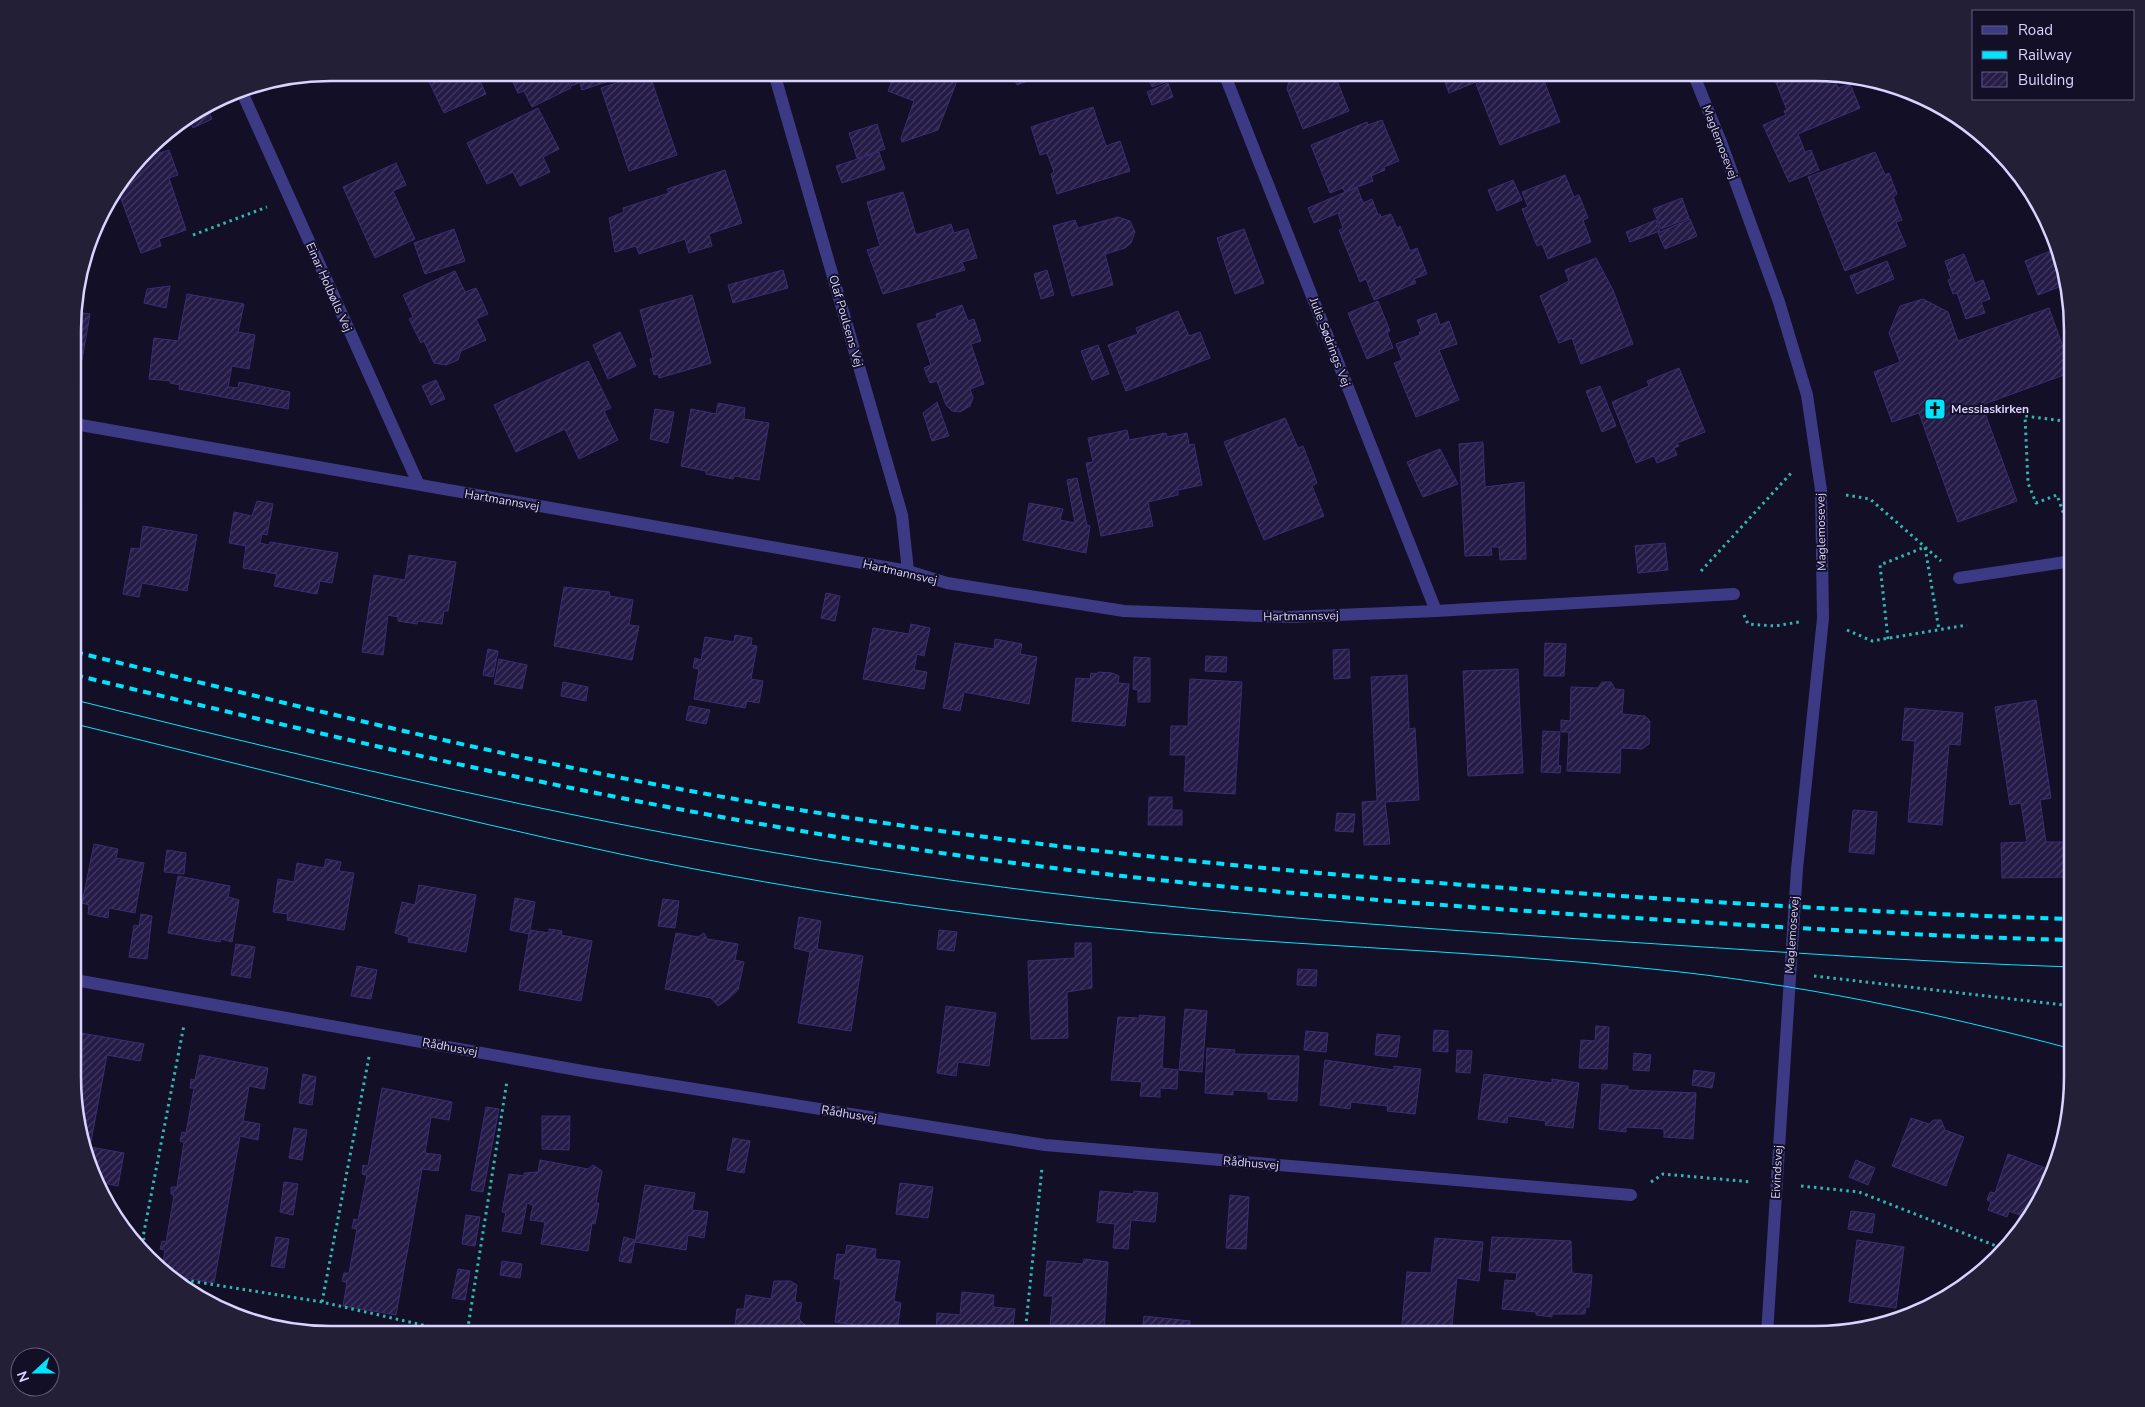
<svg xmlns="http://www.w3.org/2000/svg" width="2145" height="1407" viewBox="0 0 2145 1407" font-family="'Nunito Sans',sans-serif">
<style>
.building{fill:url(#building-hatch);stroke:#3b2d73}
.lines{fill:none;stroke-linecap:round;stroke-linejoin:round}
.path{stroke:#2fb8b0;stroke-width:3;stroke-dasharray:2.5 4;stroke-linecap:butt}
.minor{stroke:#3d3a85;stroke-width:12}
.tertiary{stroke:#3d3a85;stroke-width:12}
.tram{stroke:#00e5ff;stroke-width:1}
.rail{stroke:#00e5ff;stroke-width:4;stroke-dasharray:8 6;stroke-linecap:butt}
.labels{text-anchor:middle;stroke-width:4;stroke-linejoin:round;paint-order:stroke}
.street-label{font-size:12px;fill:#d9d4ff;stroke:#130f26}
.poi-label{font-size:12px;font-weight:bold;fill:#d9d4ff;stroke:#130f26;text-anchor:start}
.rim{fill:none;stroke:#d9d4ff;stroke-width:2.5}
</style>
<defs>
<pattern id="building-hatch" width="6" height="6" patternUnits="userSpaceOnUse" patternTransform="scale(1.25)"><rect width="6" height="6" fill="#241b47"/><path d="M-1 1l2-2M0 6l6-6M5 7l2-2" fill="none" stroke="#433b63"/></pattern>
</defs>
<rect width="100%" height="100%" fill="#130f26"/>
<g class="building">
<polygon points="425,73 476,73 486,94 444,113"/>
<polygon points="523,73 564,73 571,88 532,107 524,91 518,93 511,78"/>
<polygon points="565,73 599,73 572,86"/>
<polygon points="601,73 633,73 582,90 580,84"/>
<polygon points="646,73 649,73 677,155 629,171 601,88"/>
<polygon points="895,73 960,73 938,130 902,142 901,138 914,101 888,91"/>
<polygon points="1012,73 1049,73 1017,85"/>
<polygon points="1055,73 1075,73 1058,79"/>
<polygon points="1146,73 1180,73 1181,76 1152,87"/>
<polygon points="1290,73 1334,73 1349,111 1303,129 1287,89 1289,81 1293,79"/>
<polygon points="1447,73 1478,73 1481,80 1449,93 1442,74"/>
<polygon points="1505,73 1541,73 1560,122 1500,145 1476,84"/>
<polygon points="1772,73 1815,73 1833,75 1838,88 1850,84 1860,108 1798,134 1805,152 1811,150 1819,170 1789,182 1763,125 1786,115 1784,111 1787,110"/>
<polygon points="1168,83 1173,97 1152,105 1147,92"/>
<polygon points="207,107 212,119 193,128 189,119"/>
<polygon points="1093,107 1106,146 1120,141 1130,171 1057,194 1051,174 1054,172 1047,153 1040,155 1031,127"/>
<polygon points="538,108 559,149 543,157 550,172 520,186 513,172 487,184 467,143"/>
<polygon points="1382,120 1399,161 1384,167 1385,170 1371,176 1373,181 1345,192 1343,188 1330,193 1311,145 1367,122 1368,125"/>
<polygon points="877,124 885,149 857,158 849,133"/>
<polygon points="169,150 178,175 169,178 186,230 159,239 161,246 141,253 120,196 113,198 148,153 149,156"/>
<polygon points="879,152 885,169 842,183 836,166"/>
<polygon points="1875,152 1885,175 1889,173 1897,194 1893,197 1902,220 1896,222 1906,246 1845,271 1808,177"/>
<polygon points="396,163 406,185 393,191 415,239 375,258 343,187"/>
<polygon points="725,170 742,223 709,234 712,246 689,253 685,239 639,254 636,246 615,252 609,218 624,212 623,208 669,193 667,189"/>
<polygon points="1565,175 1574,197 1579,195 1588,218 1583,220 1591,242 1548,259 1542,244 1537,246 1522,209 1528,207 1522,192"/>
<polygon points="1513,180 1522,200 1497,211 1488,190"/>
<polygon points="1357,187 1363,203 1372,199 1378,215 1380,214 1381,217 1391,214 1397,228 1400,226 1410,251 1417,248 1427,274 1414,279 1416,283 1374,300 1366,279 1360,282 1339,230 1343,228 1338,213 1314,223 1308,208"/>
<polygon points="903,192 916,235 951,224 954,233 968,229 977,258 962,262 965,270 883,294 867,250 880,246 867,202"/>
<polygon points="1682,198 1689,218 1661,229 1653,209"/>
<polygon points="1118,217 1130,221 1135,232 1131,243 1125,248 1105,254 1113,285 1072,296 1053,226 1075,220 1078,228"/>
<polygon points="1690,219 1697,236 1665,249 1658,233"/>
<polygon points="1656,220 1660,231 1630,242 1626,232"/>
<polygon points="454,229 465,261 425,274 414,243"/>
<polygon points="1244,229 1264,283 1235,294 1217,238"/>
<polygon points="2058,248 2064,263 2067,284 2038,295 2025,261"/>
<polygon points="1964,254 1975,283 1983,280 1990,299 1981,302 1985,313 1966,319 1957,293 1953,294 1948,280 1951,279 1945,261"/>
<polygon points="1596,258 1613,290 1633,344 1581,364 1572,338 1559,343 1540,296 1569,281 1565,270"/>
<polygon points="1887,261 1894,279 1857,294 1850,276"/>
<polygon points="783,270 788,288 733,303 728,285"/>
<polygon points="1047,270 1054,295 1041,299 1034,274"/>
<polygon points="455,271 465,292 476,288 488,314 476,319 486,340 461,351 458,360 446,365 434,363 424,341 421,343 409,319 413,317 403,295"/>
<polygon points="170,286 166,308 144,303 147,289"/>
<polygon points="187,294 244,304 238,332 255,335 249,369 232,366 228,387 238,388 239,382 290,392 288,409 179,389 180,385 170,383 171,381 149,379 154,338 178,341"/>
<polygon points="692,295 711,363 659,378 658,374 654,375 650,359 653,358 640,310"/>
<polygon points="75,298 79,299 77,312 90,314 82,360 75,358"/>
<polygon points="1923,299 1948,312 1958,341 2049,308 2072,372 1982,405 2017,501 1958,522 1919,413 1892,422 1874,372 1900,362 1889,333 1900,306"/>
<polygon points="1378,301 1390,331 1387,332 1393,348 1367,359 1348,313"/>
<polygon points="962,305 968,321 974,319 981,341 971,344 984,384 970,389 973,398 970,406 960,412 952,411 946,405 937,381 930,383 924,368 931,365 917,324 937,318 936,314"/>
<polygon points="1178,311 1189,336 1200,332 1210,358 1126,391 1108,345 1138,334 1136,328"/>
<polygon points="1436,313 1440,325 1449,321 1457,344 1439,350 1459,400 1416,417 1394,363 1402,360 1396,344 1420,335 1419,332 1422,332 1417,320"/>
<polygon points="620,332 636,366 608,379 593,345"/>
<polygon points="1098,345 1109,374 1092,380 1081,351"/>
<polygon points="588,361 611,408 604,411 618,440 579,459 565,429 516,452 494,405"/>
<polygon points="1679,368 1705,432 1677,443 1679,446 1674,448 1677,455 1657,463 1654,456 1636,463 1612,402 1649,386 1647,381"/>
<polygon points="436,380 445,399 431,405 422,386"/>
<polygon points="1600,386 1616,426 1602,432 1586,391"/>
<polygon points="937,402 949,436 932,441 923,413"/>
<polygon points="718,403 745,408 744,419 769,423 759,480 734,476 733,479 706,474 706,471 681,466 691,409 716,414"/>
<polygon points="655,409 674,412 668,443 650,439"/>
<polygon points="1285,418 1298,448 1303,446 1317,483 1312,486 1324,516 1264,540 1224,442"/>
<polygon points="1127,430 1129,440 1166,433 1167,437 1187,433 1189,445 1194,444 1202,485 1178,490 1178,495 1148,502 1153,526 1101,536 1086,463 1093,462 1088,438"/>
<polygon points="1483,442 1485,487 1524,482 1526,559 1500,560 1499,547 1491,547 1492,555 1465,556 1459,444"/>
<polygon points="1440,449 1458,484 1423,497 1407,462"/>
<polygon points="1077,478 1087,525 1090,526 1086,553 1023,540 1029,503 1063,509 1060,520 1075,523 1067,480"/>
<polygon points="257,501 273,504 267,535 262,534 260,543 269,545 270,542 338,553 332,583 320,581 317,594 274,586 277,574 243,568 246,546 229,543 234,512 252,516"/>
<polygon points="143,526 197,535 187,591 142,583 139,597 123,594 131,548 140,549"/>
<polygon points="1665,543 1668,570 1638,573 1635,546"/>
<polygon points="409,555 456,562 448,611 444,611 442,624 418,621 417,624 398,621 398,617 388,615 383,655 362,652 374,575 405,580"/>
<polygon points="564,587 609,592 610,596 633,600 629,625 639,626 632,660 554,646"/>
<polygon points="826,593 840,596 835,621 821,618"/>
<polygon points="911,624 930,628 924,656 917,654 914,670 927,672 924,689 863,679 873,628 909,634"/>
<polygon points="735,635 752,638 751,645 757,646 751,679 763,681 759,703 747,701 745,708 694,699 699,669 693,668 695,658 701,660 705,637 734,642"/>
<polygon points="995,639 1022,644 1020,654 1037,657 1029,704 964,692 960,711 943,708 955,643 994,649"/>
<polygon points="1545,643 1566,644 1564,676 1544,676"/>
<polygon points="488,649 498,651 493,677 483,675"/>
<polygon points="1349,649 1350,678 1334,679 1333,650"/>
<polygon points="1206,656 1227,657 1226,672 1205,671"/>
<polygon points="1134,657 1150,658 1150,702 1138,702 1138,690 1133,689"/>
<polygon points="499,659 527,665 522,689 494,684"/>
<polygon points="1518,669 1523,773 1468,776 1463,671"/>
<polygon points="1098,672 1112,673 1119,676 1118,683 1129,684 1125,726 1072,721 1076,678 1090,679 1091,673 1097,674"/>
<polygon points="1407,675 1409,729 1415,728 1419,800 1385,802 1390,844 1364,845 1362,802 1377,801 1371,677"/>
<polygon points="1190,679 1242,682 1235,794 1184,791 1186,755 1170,755 1171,726 1188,726"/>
<polygon points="563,682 588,687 586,701 561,696"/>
<polygon points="1602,682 1611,682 1615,689 1624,690 1622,714 1645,716 1650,721 1649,744 1642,749 1621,748 1620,773 1567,771 1569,732 1561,732 1561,720 1570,721 1571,687 1598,688"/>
<polygon points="2036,700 2051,798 2040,800 2046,842 2072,842 2072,877 2002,878 2001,843 2027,842 2021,803 2010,805 1995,707"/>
<polygon points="689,706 710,710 706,724 686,720"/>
<polygon points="1905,708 1963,713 1960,745 1949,744 1942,825 1908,822 1915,741 1902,740"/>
<polygon points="1543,731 1560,732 1558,765 1561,766 1560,773 1541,772"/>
<polygon points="1149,797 1172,797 1172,810 1182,810 1182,825 1148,825"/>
<polygon points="1853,810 1877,812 1874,854 1849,852"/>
<polygon points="1337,813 1355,814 1353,832 1335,831"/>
<polygon points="94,844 118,849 116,858 144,863 135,913 109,908 108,918 88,914 89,905 82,903"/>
<polygon points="167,850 186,853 184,874 164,872"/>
<polygon points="326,859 341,862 339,871 354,873 344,930 287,920 288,914 273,912 278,879 294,882 297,863 324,868"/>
<polygon points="178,876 230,886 228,897 239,900 232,942 221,939 220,942 168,933"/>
<polygon points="419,885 476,895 466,952 408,942 409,937 395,933 402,902 415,905"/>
<polygon points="515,898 535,902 530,930 549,933 549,929 562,931 561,935 592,941 581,1001 519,990 529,934 510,930"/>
<polygon points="663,899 679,901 675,928 658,926"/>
<polygon points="141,914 152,916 147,959 129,957 134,925 139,926"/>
<polygon points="799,917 821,921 817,949 863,956 851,1031 798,1023 810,952 794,948"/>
<polygon points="939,930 957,932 954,951 937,949"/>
<polygon points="676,933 698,937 704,933 707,939 738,944 735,960 744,962 738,990 727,1000 718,1006 711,998 665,989"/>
<polygon points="1075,943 1091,943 1092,988 1067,992 1068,1038 1031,1039 1028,961 1075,958"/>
<polygon points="236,944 255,947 250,978 231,975"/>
<polygon points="357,966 377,970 371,999 351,996"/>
<polygon points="1298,969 1317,970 1316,986 1297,985"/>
<polygon points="946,1006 996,1013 989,1066 958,1062 956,1076 937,1073"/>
<polygon points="1185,1009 1207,1011 1202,1072 1179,1070"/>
<polygon points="1139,1015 1165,1017 1162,1068 1178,1070 1177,1089 1160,1088 1160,1097 1140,1096 1142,1082 1111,1080 1118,1017 1140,1018"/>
<polygon points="1596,1026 1609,1027 1607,1069 1579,1068 1581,1040 1595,1041"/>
<polygon points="1434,1030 1448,1031 1448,1052 1433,1051"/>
<polygon points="1306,1031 1328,1033 1326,1052 1304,1050"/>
<polygon points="75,1032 144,1044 140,1061 107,1055 90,1147 124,1153 118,1186 99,1182 75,1110"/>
<polygon points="1377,1034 1400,1036 1397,1057 1375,1055"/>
<polygon points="1207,1048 1235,1050 1234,1054 1299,1056 1297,1101 1268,1099 1268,1092 1233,1090 1233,1095 1205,1093"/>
<polygon points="1457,1050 1472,1051 1470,1073 1456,1072"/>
<polygon points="1634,1053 1651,1055 1649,1071 1633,1070"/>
<polygon points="200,1055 268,1068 264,1089 249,1086 243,1121 260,1124 258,1140 240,1136 214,1283 168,1275 162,1269 165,1250 160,1249 162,1241 166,1242 174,1196 171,1194 171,1187 177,1187 184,1142 180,1141 182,1132 186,1133 194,1088 190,1088 191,1079 195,1080"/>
<polygon points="1325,1060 1394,1070 1394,1066 1421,1069 1415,1114 1387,1111 1388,1106 1351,1102 1350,1109 1320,1105"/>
<polygon points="1694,1070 1715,1073 1712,1088 1692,1085"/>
<polygon points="303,1074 316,1077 312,1105 299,1103"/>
<polygon points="1484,1074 1552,1083 1552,1079 1579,1083 1573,1128 1545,1125 1546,1121 1508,1116 1507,1123 1478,1119"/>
<polygon points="1602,1084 1628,1086 1628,1090 1696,1093 1693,1139 1664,1137 1664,1129 1626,1127 1626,1132 1599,1129"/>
<polygon points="382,1088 452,1102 449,1120 431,1117 425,1153 441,1155 438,1171 422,1169 396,1315 343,1306 347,1283 342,1281 344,1273 349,1273 357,1229 352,1228 354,1219 358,1220 367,1175 362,1174 363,1165 368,1166"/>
<polygon points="486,1107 499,1109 483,1192 471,1190"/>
<polygon points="542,1116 570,1116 569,1150 542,1149"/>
<polygon points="1911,1118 1929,1124 1933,1120 1941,1120 1945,1130 1964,1137 1946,1186 1892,1166"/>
<polygon points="294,1128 307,1130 302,1160 289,1158"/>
<polygon points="733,1138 750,1141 744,1173 727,1170"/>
<polygon points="2008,1154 2053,1171 2030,1219 2009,1211 2007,1217 1988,1210 1991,1202 1987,1200 1990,1192 1995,1193"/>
<polygon points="540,1160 588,1169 593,1165 602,1171 596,1203 599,1203 595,1224 592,1223 588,1251 541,1244 545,1222 530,1220 533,1205 527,1203 521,1234 502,1231 506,1213 502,1212 509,1174 524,1176 524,1173 538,1172"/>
<polygon points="1856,1160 1875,1168 1868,1185 1849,1177"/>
<polygon points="284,1182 298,1184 293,1215 280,1212"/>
<polygon points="900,1183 933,1187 928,1218 896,1214"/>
<polygon points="645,1185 695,1193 692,1210 708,1212 704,1238 688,1235 686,1250 635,1242"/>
<polygon points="1100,1191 1133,1194 1134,1191 1158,1193 1155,1222 1131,1220 1128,1249 1113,1248 1115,1224 1097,1222"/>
<polygon points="1230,1195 1249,1197 1246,1249 1226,1248"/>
<polygon points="1851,1211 1875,1214 1872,1233 1848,1229"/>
<polygon points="466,1215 480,1217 475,1246 462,1244"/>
<polygon points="276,1237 289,1239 284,1268 271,1266"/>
<polygon points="624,1237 635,1240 631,1263 619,1261"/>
<polygon points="1492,1237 1571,1241 1572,1273 1592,1275 1589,1307 1586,1307 1585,1314 1552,1314 1552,1317 1536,1315 1536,1312 1502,1309 1505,1280 1516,1281 1517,1273 1489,1271"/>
<polygon points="1435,1238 1483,1242 1479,1281 1457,1278 1451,1334 1401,1334 1407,1272 1431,1273"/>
<polygon points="1857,1240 1904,1247 1896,1308 1849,1302"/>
<polygon points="847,1245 876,1249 875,1259 900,1261 894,1301 901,1303 897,1331 835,1322 841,1279 834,1279 837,1254 845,1255"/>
<polygon points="1084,1259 1108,1262 1104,1334 1049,1334 1053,1296 1044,1296 1047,1261 1083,1264"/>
<polygon points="502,1261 522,1264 520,1278 500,1275"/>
<polygon points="458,1269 470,1271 465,1300 452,1298"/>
<polygon points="774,1281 790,1281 797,1285 795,1302 802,1303 799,1319 807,1327 805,1334 734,1334 737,1309 744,1309 746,1295 771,1299"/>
<polygon points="962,1292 994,1295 993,1307 1015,1309 1013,1327 993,1326 992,1334 936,1334 937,1313 960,1315"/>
<polygon points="1144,1316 1190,1321 1189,1334 1142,1334"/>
<polygon points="375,1326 393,1331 392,1334 373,1334"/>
</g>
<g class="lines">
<g class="path">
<polyline points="193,235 267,207"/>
<polyline points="1846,495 1870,499 1941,561"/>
<polyline points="2072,537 2057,495 2036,503 2028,483 2025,416 2072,422"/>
<polyline points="1701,571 1793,471"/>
<polyline points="1744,615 1748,624 1775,626 1799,622"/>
<polyline points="1847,630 1872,641 1967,625"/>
<polyline points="1888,639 1880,565 1925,547 1939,630"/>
<polyline points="1814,976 2072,1006"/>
<polyline points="1651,1182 1663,1174 1752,1182"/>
<polyline points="1801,1186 1859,1192 2004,1249"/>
<polyline points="150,1259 143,1237 184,1025"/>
<polyline points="172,1278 322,1302 453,1332 468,1327 507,1081"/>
<polyline points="322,1302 369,1057"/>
<polyline points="1025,1334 1042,1168"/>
</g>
<g class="minor">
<polyline points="774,73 902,515 908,571"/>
<polyline points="1224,73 1436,611"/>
<polyline points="241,90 418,483"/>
<polyline points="75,424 908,571 947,583 1124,611 1289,617 1436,611 1734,594"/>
<polyline points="1959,578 2072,561"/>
<polyline points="75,980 588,1072 1045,1145 1631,1195"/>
</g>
<polyline class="tertiary" points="1693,73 1721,142 1779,302 1807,395 1821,490 1823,618 1797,869 1767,1334"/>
<g class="tram">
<path d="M75,700C337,765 601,827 869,868C1110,906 1353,924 1596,940C1754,950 1913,962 2072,967"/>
<path d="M75,724C256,768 437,815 620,854C772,886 928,910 1083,926C1272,946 1463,949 1652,969C1794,983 1934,1012 2072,1049"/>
</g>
<g class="rail">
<path d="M75,652C301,707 528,764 758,803C1029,849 1302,874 1575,893C1741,904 1906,914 2072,919"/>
<path d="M75,675C338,739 601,800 869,842C1106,880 1346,899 1585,915C1748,925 1910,936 2072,940"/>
</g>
</g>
<defs>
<g id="church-square" transform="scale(1.125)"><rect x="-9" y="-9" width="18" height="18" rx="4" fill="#00e5ff" stroke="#130f26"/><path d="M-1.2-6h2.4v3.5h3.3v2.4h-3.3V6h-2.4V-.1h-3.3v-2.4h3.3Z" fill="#111"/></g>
</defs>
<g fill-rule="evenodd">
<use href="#church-square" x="1935" y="409"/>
</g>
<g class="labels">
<g class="street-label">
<text transform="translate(1720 142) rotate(69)" y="4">Maglemosevej</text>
<text transform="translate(329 287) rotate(66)" y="4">Einar Holbølls Vej</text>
<text transform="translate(846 321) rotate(74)" y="4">Olaf Poulsens Vej</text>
<text transform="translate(1330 342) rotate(69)" y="4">Julie Sødrings Vej</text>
<text transform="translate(502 500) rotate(10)" y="4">Hartmannsvej</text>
<text transform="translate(1821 532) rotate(-91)" y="4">Maglemosevej</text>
<text transform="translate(900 572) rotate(13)" y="4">Hartmannsvej</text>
<text transform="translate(1301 616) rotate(-1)" y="4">Hartmannsvej</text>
<text transform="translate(1792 935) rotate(-86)" y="4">Maglemosevej</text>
<text transform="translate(450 1047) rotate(10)" y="4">Rådhusvej</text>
<text transform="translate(849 1114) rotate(9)" y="4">Rådhusvej</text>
<text transform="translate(1251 1163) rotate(5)" y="4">Rådhusvej</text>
<text transform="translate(1777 1172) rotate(-87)" y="4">Eivindsvej</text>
</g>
<g class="poi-label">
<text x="1951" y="413">Messiaskirken</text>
</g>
</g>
<path d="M0 0H2145V1407H0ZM330 81H1815A249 249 0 0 1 2064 330V1077A249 249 0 0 1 1815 1326H330A249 249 0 0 1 81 1077V330A249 249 0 0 1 330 81Z" fill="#231f37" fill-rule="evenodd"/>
<path class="rim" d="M330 81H1815A249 249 0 0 1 2064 330V1077A249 249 0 0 1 1815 1326H330A249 249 0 0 1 81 1077V330A249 249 0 0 1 330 81Z"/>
<rect x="1972" y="10" width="162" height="90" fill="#130f26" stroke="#625e7d"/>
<rect x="1982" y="26" width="25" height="8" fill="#3d3a85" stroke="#625e7d"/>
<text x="2018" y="35" font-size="15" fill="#d9d4ff">Road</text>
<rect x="1982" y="51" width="25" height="8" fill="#00e5ff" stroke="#625e7d"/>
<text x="2018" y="60" font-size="15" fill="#d9d4ff">Railway</text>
<rect x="1982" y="72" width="25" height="15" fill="url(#building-hatch)" stroke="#625e7d"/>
<text x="2018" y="85" font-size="15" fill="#d9d4ff">Building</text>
<g transform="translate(35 1372) rotate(249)"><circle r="24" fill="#130f26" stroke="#625e7d"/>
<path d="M0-4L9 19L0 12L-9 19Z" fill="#00e5ff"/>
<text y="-8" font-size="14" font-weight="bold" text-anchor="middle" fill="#d9d4ff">N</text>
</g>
</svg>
